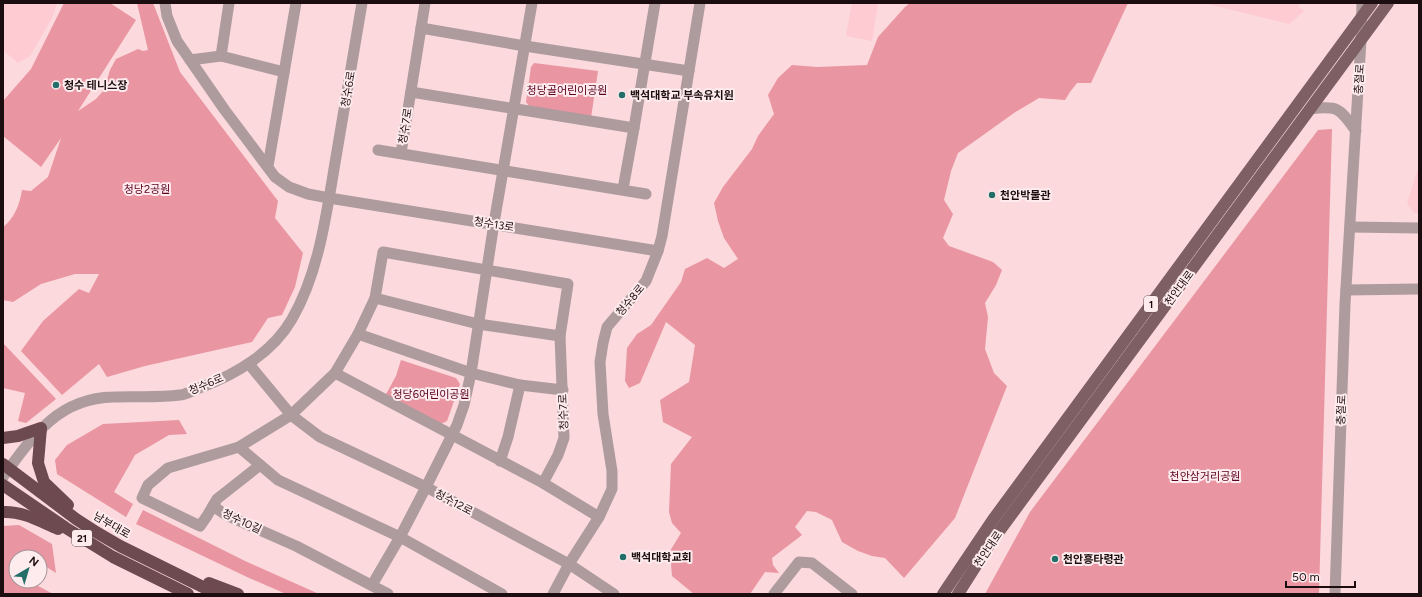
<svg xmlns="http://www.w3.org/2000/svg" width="1422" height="597" viewBox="0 0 1422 597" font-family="Figtree,'Noto Sans KR',sans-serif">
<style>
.built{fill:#fecbd2}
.green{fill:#ea95a2}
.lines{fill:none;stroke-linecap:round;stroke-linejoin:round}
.minor{stroke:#ad9b9d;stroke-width:11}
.major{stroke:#7e5f63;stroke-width:12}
.highway{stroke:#6d4a4f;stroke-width:12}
.poi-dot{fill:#246e6a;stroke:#fdebed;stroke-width:1.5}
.labels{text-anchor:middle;stroke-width:4;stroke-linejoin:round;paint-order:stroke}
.shield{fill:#fdebed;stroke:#605052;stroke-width:1}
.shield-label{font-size:10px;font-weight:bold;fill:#1c0e10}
.street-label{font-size:11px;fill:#1c0e10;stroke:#fdebed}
.poi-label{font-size:11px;font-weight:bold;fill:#1c0e10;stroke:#fdebed;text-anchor:start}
.park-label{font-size:11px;fill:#5b0121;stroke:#fdebed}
</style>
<rect width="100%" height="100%" fill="#fbd9dd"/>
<g class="built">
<polygon points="3,3 57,3 52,18 30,56 18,63 3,50"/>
<polygon points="852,3 878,3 872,41 846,36"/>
<polygon points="1203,3 1301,3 1298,6 1304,11 1289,24"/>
<polygon points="1419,166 1419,213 1414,213 1407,203"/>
</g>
<g class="green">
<path d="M64,3H110L136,20L78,111L96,99L104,90L110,70L116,59L138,49L143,51L148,50L137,3H153L180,72L278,201L275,218L303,253L295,287L282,315L268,318L252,342L145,366L107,377L99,364L62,395L21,351L43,321L79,289L89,293L99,274H75L41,284L13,302L3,300V227C14,219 20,204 22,190L31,191L48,177L61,138L41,167L3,136V101L31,69Z"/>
<polygon points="910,3 1128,3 1091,83 1077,83 1070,92 1065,100 1039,98 1014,113 958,153 951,171 944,200 953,214 943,238 949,246 993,262 1002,270 996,285 985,303 988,317 985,349 994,373 1007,386 955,518 904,578 885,558 872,556 858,551 842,542 832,520 816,512 807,511 795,527 802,535 772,558 773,565 779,573 765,572 750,594 694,594 672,576 670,551 681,533 672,523 669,512 671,464 692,437 663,422 660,400 689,382 695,345 666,322 640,383 629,388 625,381 627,348 637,334 651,325 681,282 685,269 707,258 724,268 738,259 724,238 718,221 714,203 723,187 752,149 758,136 774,114 768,95 778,78 792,65 817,67 867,65 878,37 905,7"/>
<polygon points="534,63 598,71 591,118 530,107 526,102 531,67"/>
<polygon points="1332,129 1319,594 985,594 1030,512 1318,130"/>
<polygon points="3,343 56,399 26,423 18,421 25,393 3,388"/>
<polygon points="401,360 456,378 460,384 447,421 441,424 385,396 396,376"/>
<polygon points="179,420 187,434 169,435 135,455 114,492 133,504 126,517 57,474 55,460 67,445 103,424"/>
<polygon points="143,510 245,561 319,594 286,594 247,577 136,524"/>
<polygon points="19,525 52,544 56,573 40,563 40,557 16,557 16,581 29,581 53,594 3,594 3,526"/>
</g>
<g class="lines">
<g class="minor">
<polyline points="165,3 167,16 177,41 224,109 275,177 289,187 308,194 329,198 658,251"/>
<polyline points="421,28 525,46 689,71"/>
<polyline points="221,56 229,3"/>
<polyline points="190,60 221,56 284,72"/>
<polyline points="411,92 634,128"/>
<path d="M1310,109C1339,105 1340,109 1356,131"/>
<polyline points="378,150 646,194"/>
<polyline points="401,153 425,3"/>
<polyline points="268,166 296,3"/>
<polyline points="623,189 634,128 655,3"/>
<polyline points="1350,227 1419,228"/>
<polyline points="1346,290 1419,289"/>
<polyline points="375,298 478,324 560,336"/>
<polyline points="358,334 471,373 520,385 563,390"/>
<polyline points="249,364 291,415 320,437 426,487 569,564 614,594"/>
<polyline points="335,373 543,483 599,517"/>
<polyline points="239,447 278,480 400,537 502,594"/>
<polyline points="500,461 508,437 520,385"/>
<polyline points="260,465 217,499 207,516 200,526 142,498 148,485 168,468 239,447 291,415 335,373 358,334 375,298 383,252 568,284 560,336 564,438 558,455 543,483"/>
<path d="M3,477C32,437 58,398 113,397C135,396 158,398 180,395C188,394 195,389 202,387C237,374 273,352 292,319C319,272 326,216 335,163C344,110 353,56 362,3"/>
<polyline points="213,506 226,515 296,546 388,594"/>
<polyline points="372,585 400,537 426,487 457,425 464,405 471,373 494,223 532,3"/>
<polyline points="553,594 569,564 599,517 612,489 612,471 603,414 600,362 603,343 607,327 646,281 658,251 662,236 700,3"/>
<polyline points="774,594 799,562 812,563 852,594"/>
<polyline points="1335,594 1345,304 1361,40 1362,3"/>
</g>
<g class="major">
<polyline points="943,594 992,521 1372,3"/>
<polyline points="958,594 989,545 1388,3"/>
</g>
<g class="highway">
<polyline points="3,438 18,436 41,428 38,463 44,482 68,505"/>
<polyline points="3,464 76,519 96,532 120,546 217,594"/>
<polyline points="3,485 66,528 113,557 188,594"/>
<path d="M3,512C23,511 41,522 58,529"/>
<polyline points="209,583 238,594"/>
</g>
</g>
<g class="poi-dot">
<circle cx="56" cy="85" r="4"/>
<circle cx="622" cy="95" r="4"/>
<circle cx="992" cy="195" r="4"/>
<circle cx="623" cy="557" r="4"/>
<circle cx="1055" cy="559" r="4"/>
</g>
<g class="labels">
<g class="shield">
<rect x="1144" y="296" width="14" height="16" rx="3"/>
<rect x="72" y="530" width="20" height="16" rx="3"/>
</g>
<g class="shield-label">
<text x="1151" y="308">1</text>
<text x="82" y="542">21</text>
</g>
<g class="street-label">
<text transform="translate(1359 79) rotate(-86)" y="4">충절로</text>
<text transform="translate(348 89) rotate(-80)" y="4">청수6로</text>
<text transform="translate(405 126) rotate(-81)" y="4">청수7로</text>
<text transform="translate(494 224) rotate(9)" y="4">청수13로</text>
<text transform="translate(1179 288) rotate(-54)" y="4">천안대로</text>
<text transform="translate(630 300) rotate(-50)" y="4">청수8로</text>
<text transform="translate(206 384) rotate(-23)" y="4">청수6로</text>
<text transform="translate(1341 410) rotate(-88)" y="4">충절로</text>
<text transform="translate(563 412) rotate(-92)" y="4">청수7로</text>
<text transform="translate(454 502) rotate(28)" y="4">청수12로</text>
<text transform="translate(242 521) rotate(25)" y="4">청수10길</text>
<text transform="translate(112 525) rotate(30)" y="4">남부대로</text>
<text transform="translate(988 549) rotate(-56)" y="4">천안대로</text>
</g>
<g class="poi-label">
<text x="64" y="89">청수 테니스장</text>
<text x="630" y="99">백석대학교 부속유치원</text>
<text x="1000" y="199">천안박물관</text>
<text x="631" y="561">백석대학교회</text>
<text x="1063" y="563">천안흥타령관</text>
</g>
<g class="park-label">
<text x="567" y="94">청당골어린이공원</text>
<text x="147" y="193">청당2공원</text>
<text x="431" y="398">청당6어린이공원</text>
<text x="1205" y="480">천안삼거리공원</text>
</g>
</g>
<rect width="1422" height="597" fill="none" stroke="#1c0e10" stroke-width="8"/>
<g transform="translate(28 569) rotate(38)"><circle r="19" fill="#fdebed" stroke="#a39395"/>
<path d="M0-3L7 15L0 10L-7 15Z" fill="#246e6a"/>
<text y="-6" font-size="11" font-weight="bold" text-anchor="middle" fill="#1c0e10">N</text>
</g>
<path d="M1286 581v6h69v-6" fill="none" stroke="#1c0e10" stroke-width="2"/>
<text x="1292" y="581" font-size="12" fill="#1c0e10" stroke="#fdebed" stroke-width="3" paint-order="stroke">50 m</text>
</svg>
